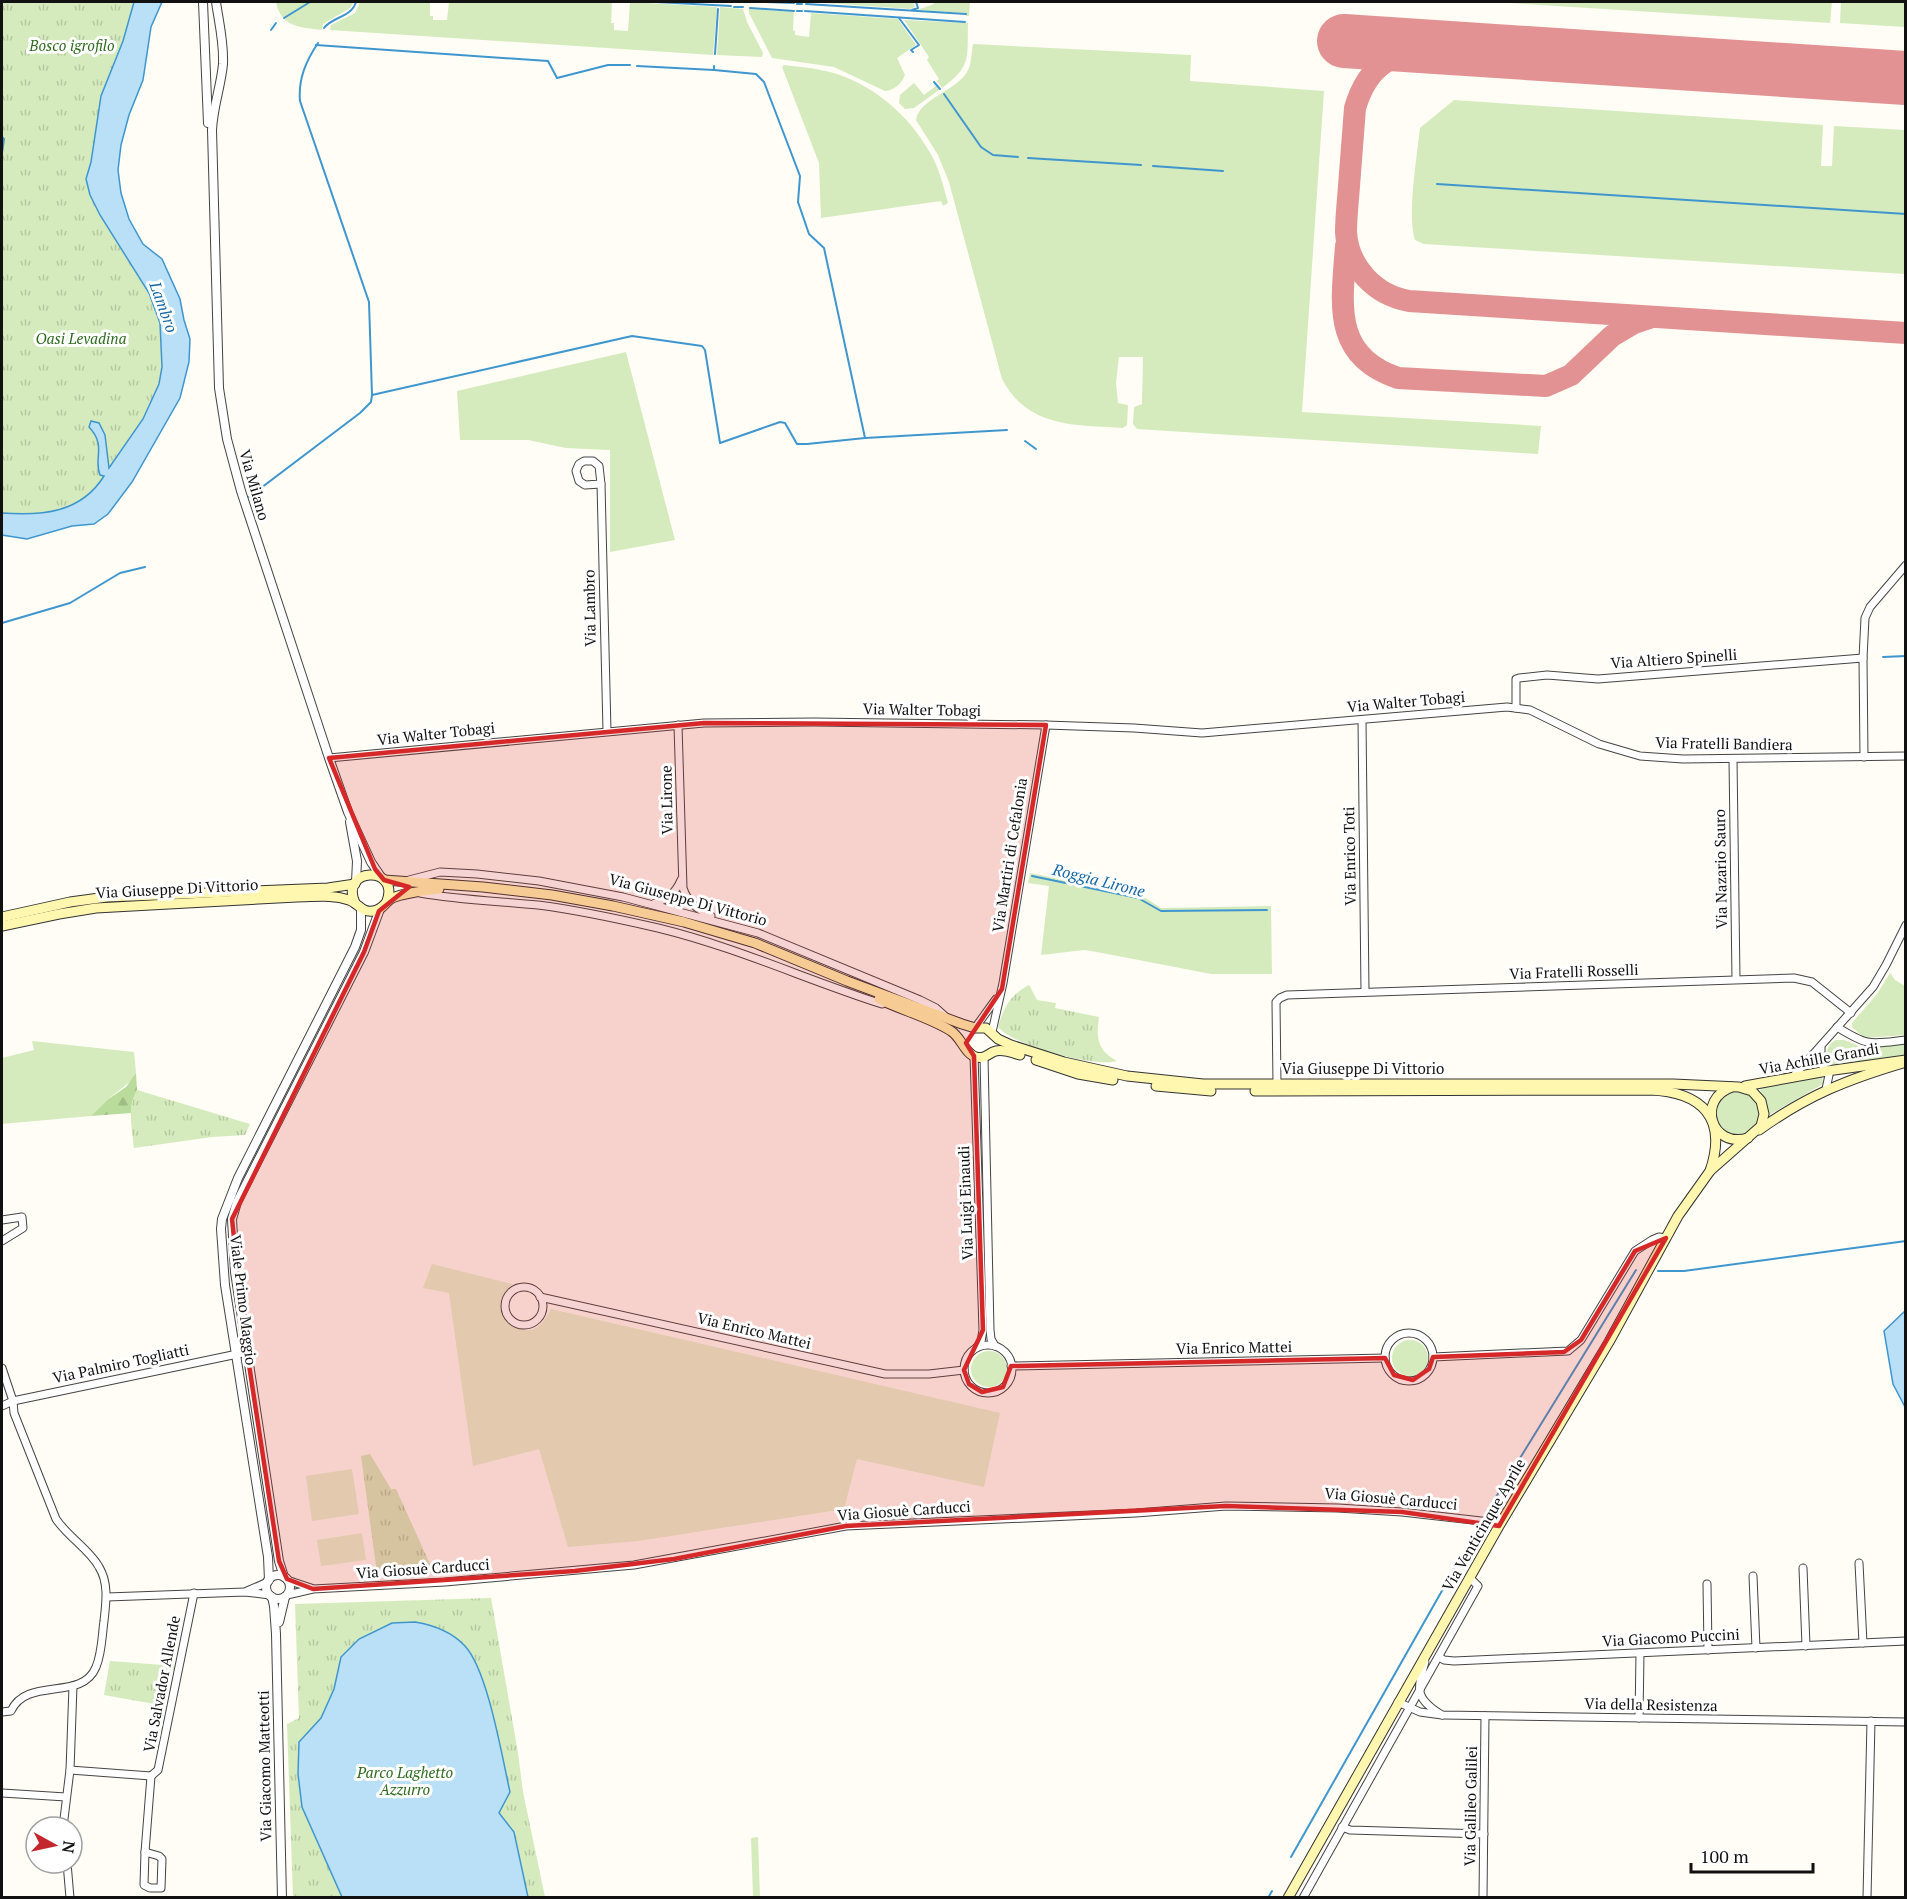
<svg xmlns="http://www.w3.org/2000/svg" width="1907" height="1899" viewBox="0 0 1907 1899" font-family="'PT Serif',serif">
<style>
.grass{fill:#d5ebbd}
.forest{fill:url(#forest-firs)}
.park{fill:url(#park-tufts)}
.pitch{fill:#e6f2cf}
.water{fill:#b9e0f7;stroke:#3f96cf;stroke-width:1.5}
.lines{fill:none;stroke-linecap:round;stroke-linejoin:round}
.stream{stroke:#3f96cf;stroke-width:2}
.taxiway{stroke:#e29292;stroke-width:22}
.runway{stroke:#e29292;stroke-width:54}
.minor-casing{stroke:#444;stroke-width:9}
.tertiary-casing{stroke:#444;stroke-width:10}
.secondary-casing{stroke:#333;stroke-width:11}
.minor{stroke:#fff;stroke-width:7}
.tertiary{stroke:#fff;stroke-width:8}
.secondary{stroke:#fff6b0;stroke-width:9}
.marked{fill:#d62828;fill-opacity:0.2;stroke:#d62828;stroke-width:4.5;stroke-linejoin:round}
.labels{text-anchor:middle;stroke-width:6;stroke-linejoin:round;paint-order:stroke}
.park-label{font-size:15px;font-style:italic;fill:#2f6b1f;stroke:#fff}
.street-label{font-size:15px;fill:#111;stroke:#fff}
.water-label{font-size:16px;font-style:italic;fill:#1768a6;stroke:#fff}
</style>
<defs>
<pattern id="forest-firs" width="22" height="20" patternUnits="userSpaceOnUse" patternTransform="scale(1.5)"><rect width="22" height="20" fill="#b9dc9c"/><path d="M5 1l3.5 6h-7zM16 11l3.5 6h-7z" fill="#9ebc85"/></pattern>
<pattern id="park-tufts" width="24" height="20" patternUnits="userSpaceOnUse" patternTransform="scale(1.5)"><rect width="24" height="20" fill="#d5ebbd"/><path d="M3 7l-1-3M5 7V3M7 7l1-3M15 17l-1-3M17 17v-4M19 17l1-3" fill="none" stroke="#b6c8a1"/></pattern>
</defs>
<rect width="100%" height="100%" fill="#fffdf5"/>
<g class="grass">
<path d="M276,2H354L350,8L323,24L322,30C299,27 281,27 276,2Z"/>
<polygon points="360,2 430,2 430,16 433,16 433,20 447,20 449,2 612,2 611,23 614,23 614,30 628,31 630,2 717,7 713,55 330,30 331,25 355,13"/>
<polygon points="812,2 913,2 915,7 910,9"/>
<polygon points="933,2 970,2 969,16 966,16 966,13 917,10 934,4"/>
<polygon points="1494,2 1832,2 1830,23"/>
<polygon points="1841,2 1905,2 1905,27 1840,23"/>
<polygon points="720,7 743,9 747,22 763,53 762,57 717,55"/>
<path d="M749,9L794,12L793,30L795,31V35L809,37L811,13L898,19L916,45L897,58L905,75C901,84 895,90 885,91L834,67L772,58L749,13Z"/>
<path d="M904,20L968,23C967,58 972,66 942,88L937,81L939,79L927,60L929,57Z"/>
<path d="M973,44L1191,55L1190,81L1324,91L1302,412L1541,426L1538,454L1137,429L1133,424L1134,407L1142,404L1143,357H1119L1116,383L1118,403L1128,405L1127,425L1123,428C1074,425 1028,428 1002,379L949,182L938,155L916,120C919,99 957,90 967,72C972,64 971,53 973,44Z"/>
<path d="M784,65C800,67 815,68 830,72C871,83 908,114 929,151C939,167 943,185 948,203L943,206L941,201L821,218L819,163L782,67Z"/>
<polygon points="914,83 924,95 936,86 939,90 914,108 905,109 899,103 900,95"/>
<path d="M1454,100L1823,125L1821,166H1832L1834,126L1905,130V274L1424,244L1415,240C1407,216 1417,156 1420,128Z"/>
<polygon points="626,352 675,540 610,552 610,450 566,448 528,440 460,440 457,391"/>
<polygon points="1030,873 1141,895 1161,908 1271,906 1272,974 1211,974 1097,952 1084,950 1041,955 1049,886 1028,883"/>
<polygon points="1890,973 1895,980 1905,986 1905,1035 1864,1038 1852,1027 1852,1023 1877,994"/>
<path d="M1836,1040H1844L1864,1048L1905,1044V1056L1837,1066L1828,1063L1826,1058C1826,1050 1829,1043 1836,1040Z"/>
<polygon points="32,1041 134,1052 136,1073 132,1080 107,1100 91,1116 2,1124 2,1058 34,1050"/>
<polygon points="1822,1076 1823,1084 1769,1115 1766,1101 1760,1090 1761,1088"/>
<circle cx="1737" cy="1113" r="22"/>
<circle cx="1410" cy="1358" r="18"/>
<circle cx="989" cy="1369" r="18"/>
<polygon points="758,1837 760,1897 753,1897 751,1838"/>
</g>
<polygon class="forest" points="136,1073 137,1090 132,1102 131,1113 91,1116 107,1100 126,1087"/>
<g class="park">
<polygon points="2,2 134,2 86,179 100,215 149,293 160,323 162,367 159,384 143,419 97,487 80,503 40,515 2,513"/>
<path d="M1029,985L1037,1000L1056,1003L1055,1008L1099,1017C1096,1037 1097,1051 1117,1061C1094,1068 1014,1046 998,1027C1004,1007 1010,995 1029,985Z"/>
<path d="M137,1090L250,1124L245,1135L212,1137L134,1148C132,1128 127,1108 137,1090Z"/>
<polygon points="370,1454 391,1489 396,1489 434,1573 377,1573 361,1456"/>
<polygon points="491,1598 518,1753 523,1792 545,1897 293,1897 287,1724 299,1718 295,1604"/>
<polygon points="110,1661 176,1666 174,1670 167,1670 160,1705 104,1695"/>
</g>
<g class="pitch">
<path d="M432,1264L512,1284L501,1299L503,1317C524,1336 537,1336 551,1309L1000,1413L984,1487L857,1459L844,1509L638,1541L568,1547L539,1449L473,1466L449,1293L423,1288Z"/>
<polygon points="352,1469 359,1514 312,1521 306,1476"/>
<polygon points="362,1533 366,1560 321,1566 317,1540"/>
</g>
<g class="water">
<path d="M134,2H162L151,27L143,80L129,115L121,145L118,170L121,193L129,219L143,244L162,259L180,299L184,320L190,339L189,362L180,398L132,482L108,514L94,524L72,526L27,539L2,535V513C42,516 81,513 104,476L100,475C93,458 107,446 89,427L91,421L99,423L105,435L109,468L143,419L159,384L162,367L160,323L149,293L100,215L90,195L86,179L91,162L101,96L123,41Z"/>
<polygon points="1905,1311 1905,1407 1893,1384 1884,1331"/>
<path d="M415,1622C433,1625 452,1632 465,1646C488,1671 502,1757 510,1792L499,1813L514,1832L528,1897H342L302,1807L298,1774L299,1742L321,1718L334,1689L341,1657L359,1639L392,1623Z"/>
</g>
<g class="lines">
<g class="stream">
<polyline points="656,2 731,6"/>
<polyline points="766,2 794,3"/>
<polyline points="797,4 802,4"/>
<polyline points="806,4 966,14"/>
<polyline points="734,7 743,7"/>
<polyline points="750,8 794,11"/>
<polyline points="912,10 918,8 916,2 918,2"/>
<polyline points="797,11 802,11"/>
<polyline points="805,11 965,22"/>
<polyline points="284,18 310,2"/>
<polyline points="899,18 919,45 911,50 913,52"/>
<path d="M324,28C333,16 351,18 356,2"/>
<polyline points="271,30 276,23"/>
<polyline points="316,45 548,61 557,78 608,65 630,65"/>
<polyline points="715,54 718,9"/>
<polyline points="637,66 714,70 714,66"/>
<polyline points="714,70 756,74 764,82 800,176 798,202 809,234 824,248 865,438"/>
<polyline points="934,82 940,89"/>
<polyline points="944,94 981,147 993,155 1018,157"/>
<polyline points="2,137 4,139 2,153"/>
<polyline points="1028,158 1141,165"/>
<polyline points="1153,166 1223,171"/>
<polyline points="1437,184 1906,214"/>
<polyline points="372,395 632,336 702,346 705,350 720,443 780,422 785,423 797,444 807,444 865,438 1007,430"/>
<polyline points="1025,441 1036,449"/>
<path d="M249,497L360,413L371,402L372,395L369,302L300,101C298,79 306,61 318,43"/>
<polyline points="2,623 70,603 120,573 145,567"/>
<polyline points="1883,657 1906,656"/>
<polyline points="1032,876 1138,898 1161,911 1267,910"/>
<polyline points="1658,1271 1684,1271 1906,1241"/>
<polyline points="1488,1510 1636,1270"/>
<polyline points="1291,1857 1477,1529"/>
<polyline points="1268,1898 1272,1891"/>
</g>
<g class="taxiway">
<path d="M1436,47C1392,53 1368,64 1355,108C1353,134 1351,160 1349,186C1348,201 1346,217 1346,232C1348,267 1375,295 1409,301L1906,333"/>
<path d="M1346,246C1342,302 1331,356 1398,378L1546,386L1571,375L1612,336L1634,323L1649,318"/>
</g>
<polyline class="runway" points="1344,41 1906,78"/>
<g class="minor-casing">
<g id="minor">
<polygon points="584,461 593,461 599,466 601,484 585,485 579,481 576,471 579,464"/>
<polyline points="601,484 607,731"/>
<polyline points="1516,708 1516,679 1519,678 1547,675 1598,679 1863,658"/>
<polyline points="1362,720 1365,992"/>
<path d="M678,725L683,888C688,903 697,909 711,916"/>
<polyline points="1864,757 1863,658 1865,618 1870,607 1906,565"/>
<polyline points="329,758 704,723 814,722 1046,725 1134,728 1202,733 1507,707 1530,710 1599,744 1640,756 1683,759 1906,756"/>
<polyline points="1733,759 1736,979"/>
<polyline points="409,880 440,872 477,874 539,881 623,897 758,933 920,1000 936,1008 945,1016"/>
<path d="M420,893C459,900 498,901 538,905C578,910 619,919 658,928C736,947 807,980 882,1004"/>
<path d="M655,903C667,900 676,892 681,880"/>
<path d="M1837,1027C1869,1047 1870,1044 1906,1040"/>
<polyline points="975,1028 996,999"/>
<polyline points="992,1032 1003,983 1046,725"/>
<polyline points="1821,1048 1821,1063 1829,1075 1826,1089"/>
<polyline points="974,1056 983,1330 981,1342 977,1347"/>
<polyline points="984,1057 990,1330 991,1339 995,1346"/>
<polyline points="1792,1078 1873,987 1886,965 1906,925"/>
<polyline points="1277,1084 1276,1002 1280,998 1287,995 1794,978 1812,982 1851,1013"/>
<polyline points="2,1220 22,1217 23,1228 2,1241"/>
<circle cx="524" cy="1306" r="19"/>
<polyline points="540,1297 885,1374 929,1374 964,1370"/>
<circle cx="1409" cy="1357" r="24"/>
<circle cx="988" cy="1369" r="24"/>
<polyline points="1433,1357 1568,1351 1581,1340 1635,1251 1652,1240 1659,1237 1666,1238"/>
<polyline points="1011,1366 1385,1358"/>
<path d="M2,1368L13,1401L14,1413L56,1519C68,1537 90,1550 99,1567C109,1583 106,1603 104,1621C102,1635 102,1653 96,1667C82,1702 27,1676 11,1711L2,1712"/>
<polyline points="2,1406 13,1401 247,1352"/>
<polyline points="1859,1563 1863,1643"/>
<polyline points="1803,1568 1806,1646"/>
<polyline points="1753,1576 1756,1648"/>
<polyline points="287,1580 311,1588"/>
<polyline points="1707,1584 1708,1650"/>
<polyline points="247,1591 268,1582"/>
<polyline points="287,1595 313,1589 445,1582 634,1565 846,1526 1136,1513 1226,1506 1338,1508 1402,1512 1490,1522 1499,1526"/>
<polyline points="107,1597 245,1592 270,1595"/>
<polyline points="1439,1657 1444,1660 1454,1661 1906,1641"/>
<path d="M1425,1662C1416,1691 1416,1699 1442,1715"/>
<polyline points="1398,1702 1420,1712 1442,1715 1906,1722"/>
<polyline points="1639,1718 1640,1653"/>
<polyline points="70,1770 151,1776"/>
<polyline points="151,1776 158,1770 194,1593"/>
<polyline points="2,1793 66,1797"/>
<polyline points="63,1827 70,1770 73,1686"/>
<polyline points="1342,1827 1350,1830 1484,1834"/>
<polygon points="145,1852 159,1856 162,1859 161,1888 150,1888 144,1885"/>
<polyline points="145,1852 151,1776"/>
<polyline points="67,1863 70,1898"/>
<polyline points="1303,1898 1478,1586 1470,1578"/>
<polyline points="1483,1898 1485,1716"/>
<polyline points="1867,1898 1871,1721"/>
</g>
</g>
<g class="tertiary-casing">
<g id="tertiary">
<polyline points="203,2 208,123"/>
<path d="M216,2C219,23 224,42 223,64C221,86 213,107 212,130L219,388L227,439L241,491L329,758L348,812L371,862L381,877"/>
<polyline points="350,822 357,861 356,882"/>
<circle cx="278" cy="1587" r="12"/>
<polyline points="284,1577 279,1561 235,1272 232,1219 237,1202 364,952 380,909"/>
<polyline points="269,1580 268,1557 225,1285 221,1229 222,1219 238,1178 355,947 361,930 361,908"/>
<polyline points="272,1597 274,1606 276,1634 282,1898"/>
<polyline points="279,1622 285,1597"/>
</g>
</g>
<g class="secondary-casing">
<g id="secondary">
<polyline points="384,880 483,887 552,895 613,906 684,922 755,943 847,981 962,1024 975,1028 986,1028 998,1039 1011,1045 1064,1062 1127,1076 1203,1084 1673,1084 1739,1087 1752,1091 1761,1101 1764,1114 1761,1126 1710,1171 1678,1216 1609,1342 1499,1526 1288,1898"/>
<path d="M355,903C339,867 400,865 387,901"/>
<polyline points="2,917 70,902 107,897 328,888 355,884"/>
<path d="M2,926L59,914L96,908L297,897C314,897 332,894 349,900C358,903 362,913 373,911C383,910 385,902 392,898C407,892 424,891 439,889"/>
<path d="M879,999C901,1010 931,1018 951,1031C961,1037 965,1054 976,1057C984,1059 987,1055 993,1052C1001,1048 1013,1053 1020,1055"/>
<polyline points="1036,1060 1078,1074 1113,1080"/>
<polyline points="1156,1086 1211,1091"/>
<polyline points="1745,1086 1827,1071 1906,1060"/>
<path d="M1732,1087C1696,1099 1711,1149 1748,1138"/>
<path d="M1255,1091L1650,1090C1702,1092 1728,1118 1710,1171"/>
<path d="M1759,1130C1808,1095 1848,1079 1906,1062"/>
</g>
</g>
<use href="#minor" class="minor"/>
<use href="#tertiary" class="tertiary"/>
<use href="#secondary" class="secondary"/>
</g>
<path class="marked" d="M704,723L1046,725L1002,989L966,1043L974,1056L983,1330L964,1370L969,1384L982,1392L1003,1387L1011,1366L1385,1358L1394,1375L1413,1380L1429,1369L1433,1357L1564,1352L1581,1340L1635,1251L1666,1238L1499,1526L1402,1512L1226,1506L846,1526L674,1559L575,1571L313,1589L287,1579L279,1561L244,1332L232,1219L364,952L379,911L409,887L384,880L375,869L329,758Z"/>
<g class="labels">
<g class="park-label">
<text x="72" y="51">Bosco igrofilo</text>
<text x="81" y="344">Oasi Levadina</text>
<text x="405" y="1778">Parco Laghetto<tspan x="405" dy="17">Azzurro</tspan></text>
</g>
<g class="street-label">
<text transform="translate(254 485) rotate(74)" y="5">Via Milano</text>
<text transform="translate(590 608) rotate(-91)" y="5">Via Lambro</text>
<text transform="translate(1674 659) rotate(-4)" y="5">Via Altiero Spinelli</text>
<text transform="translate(1406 702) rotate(-5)" y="5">Via Walter Tobagi</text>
<text transform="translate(922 710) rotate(1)" y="5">Via Walter Tobagi</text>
<text transform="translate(436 734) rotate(-6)" y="5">Via Walter Tobagi</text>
<text transform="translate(1724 744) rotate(1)" y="5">Via Fratelli Bandiera</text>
<text transform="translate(667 800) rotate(-91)" y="5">Via Lirone</text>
<text transform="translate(1010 855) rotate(-81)" y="5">Via Martiri di Cefalonia</text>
<text transform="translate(1350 856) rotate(-91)" y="5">Via Enrico Toti</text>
<text transform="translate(1721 869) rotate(-91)" y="5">Via Nazario Sauro</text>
<text transform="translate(177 889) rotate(-3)" y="5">Via Giuseppe Di Vittorio</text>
<text transform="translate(688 900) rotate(15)" y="5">Via Giuseppe Di Vittorio</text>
<text transform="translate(1574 972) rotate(-2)" y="5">Via Fratelli Rosselli</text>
<text transform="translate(1819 1059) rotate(-10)" y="5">Via Achille Grandi</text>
<text x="1363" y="1074">Via Giuseppe Di Vittorio</text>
<text transform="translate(966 1203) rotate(-92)" y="5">Via Luigi Einaudi</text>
<text transform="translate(243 1300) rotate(83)" y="5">Viale Primo Maggio</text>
<text transform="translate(754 1331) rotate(13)" y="5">Via Enrico Mattei</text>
<text transform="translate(1234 1348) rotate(-1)" y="5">Via Enrico Mattei</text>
<text transform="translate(121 1364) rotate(-12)" y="5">Via Palmiro Togliatti</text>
<text transform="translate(1391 1499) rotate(5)" y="5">Via Giosuè Carducci</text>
<text transform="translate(904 1511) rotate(-4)" y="5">Via Giosuè Carducci</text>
<text transform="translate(1484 1525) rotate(-60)" y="5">Via Venticinque Aprile</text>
<text transform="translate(423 1569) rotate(-4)" y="5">Via Giosuè Carducci</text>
<text transform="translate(1671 1638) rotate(-3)" y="5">Via Giacomo Puccini</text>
<text transform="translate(162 1684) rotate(-79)" y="5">Via Salvador Allende</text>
<text transform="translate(1651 1705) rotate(1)" y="5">Via della Resistenza</text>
<text transform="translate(265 1766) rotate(-91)" y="5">Via Giacomo Matteotti</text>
<text transform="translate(1471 1806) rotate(-89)" y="5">Via Galileo Galilei</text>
</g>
<g class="water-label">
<text transform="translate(164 307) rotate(70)" y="6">Lambro</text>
<text transform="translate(1099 880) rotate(14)" y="6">Roggia Lirone</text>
</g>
</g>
<rect width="1907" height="1899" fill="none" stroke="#111111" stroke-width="6"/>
<g transform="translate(54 1845) rotate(98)"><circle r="28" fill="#ffffff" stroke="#a0a0a0" stroke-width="1.5"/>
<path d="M0-4.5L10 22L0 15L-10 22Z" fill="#c4262e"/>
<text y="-9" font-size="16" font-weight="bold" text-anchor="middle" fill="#111111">N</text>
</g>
<path d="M1691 1863v9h122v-9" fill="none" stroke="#111111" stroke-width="3"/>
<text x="1700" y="1863" font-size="18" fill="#111111" stroke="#ffffff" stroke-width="4.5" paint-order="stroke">100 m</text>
</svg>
